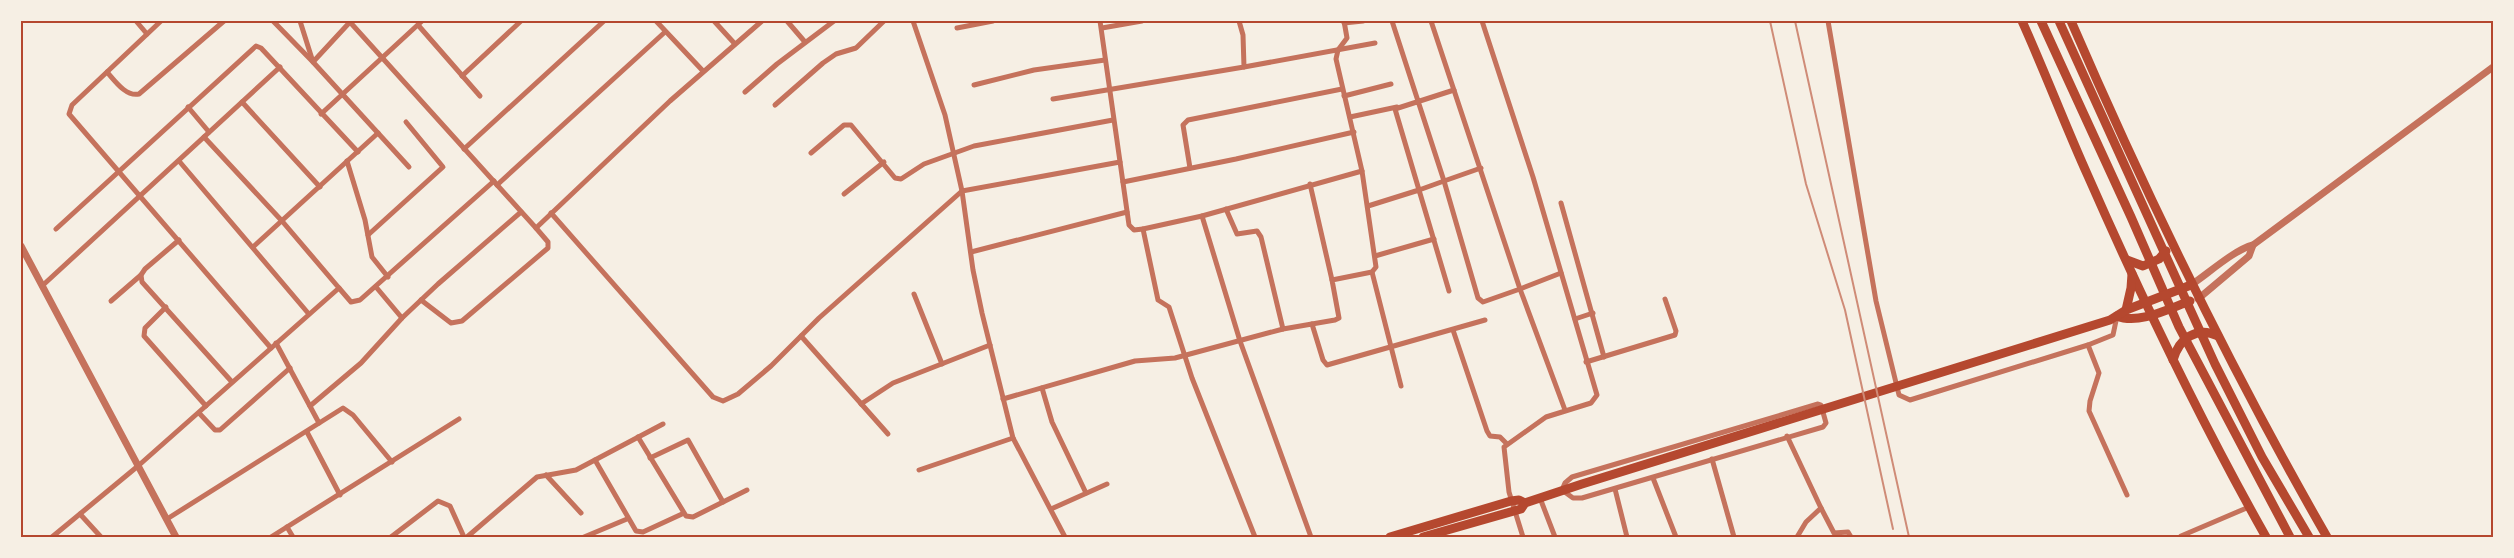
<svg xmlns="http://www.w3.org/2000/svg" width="2514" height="558" viewBox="0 0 2514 558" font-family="'Fira Sans',sans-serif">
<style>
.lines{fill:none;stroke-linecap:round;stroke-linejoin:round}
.minor{stroke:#c5725c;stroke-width:5}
.tertiary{stroke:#c5725c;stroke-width:7}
.trunk{stroke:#b5482f;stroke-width:9}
.rail{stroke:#cf8b77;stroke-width:2}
.neatline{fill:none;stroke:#b5482f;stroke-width:2}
</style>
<rect width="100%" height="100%" fill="#f6efe4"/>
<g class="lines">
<g class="minor">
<polyline points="136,21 147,34"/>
<polyline points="161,21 72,105 69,114 271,348"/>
<polyline points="273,21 313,62 350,22"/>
<polyline points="300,21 313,62 409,167"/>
<polyline points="349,21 536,228 670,101 762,21"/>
<polyline points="656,21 703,71"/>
<polyline points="714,21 735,44"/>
<polyline points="787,21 805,42"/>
<polyline points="913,21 945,115 962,191 973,270 982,313 1013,438 1065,537"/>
<polyline points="1100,21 1129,225 1134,230 1143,229 1158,300 1169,307 1192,378 1255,537"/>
<polyline points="1392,21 1444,181 1419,190 1395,109 1454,90"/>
<polyline points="1431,21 1520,289 1483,302 1478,298 1444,181 1481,168"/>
<polyline points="1482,21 1533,177 1597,395 1591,403 1546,417 1504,447 1509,492 1523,537"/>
<polyline points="1828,21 1876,301 1899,395 1910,400 2088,345 2099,373 2090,401 2089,411 2127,495"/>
<polyline points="1344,23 1363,21"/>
<polyline points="418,25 480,96"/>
<polyline points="957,28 993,21"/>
<polyline points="1102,28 1142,21"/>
<polyline points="1244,67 1375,43"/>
<path d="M107,72C115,81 126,97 139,94L224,21"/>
<polyline points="462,76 521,21"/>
<polyline points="974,85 1034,70 1105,60"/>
<polyline points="745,92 777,64 834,21"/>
<polyline points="1344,96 1391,84"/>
<polyline points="1053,99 1244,67 1243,35 1239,21"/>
<polyline points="242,102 320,187"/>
<polyline points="775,105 823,63 836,54 856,48 884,21"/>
<polyline points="188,107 209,132"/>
<polyline points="321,114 422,21"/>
<polyline points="1350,117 1397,107"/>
<polyline points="464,149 604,21"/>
<polyline points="811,153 844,125 851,125 895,178 901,179 924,164 974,146 1113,120"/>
<polyline points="179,161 308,313"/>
<polyline points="347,161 365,220 372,257 388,277"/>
<polyline points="1190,168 1183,125 1188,120 1342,89"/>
<polyline points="1123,182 1236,159 1354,132"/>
<polyline points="1310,184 1332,280"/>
<polyline points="497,185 665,32"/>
<polyline points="844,194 884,162"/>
<polyline points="1561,203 1604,357"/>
<polyline points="1368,206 1419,190 1449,291"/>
<polyline points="1226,209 1237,234 1257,231 1261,237 1283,329"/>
<polyline points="551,213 713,397 723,401 738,394 771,366 819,318 962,191 1120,162"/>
<polyline points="1202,216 1240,341 1311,537"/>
<polyline points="56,229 256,46 261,48 358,152"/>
<polyline points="1143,229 1202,216 1362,171"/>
<polyline points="368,235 443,167 406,122"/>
<polyline points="179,240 145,269 141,275 142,282 232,382"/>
<polyline points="253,247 378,133"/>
<polyline points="971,252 1127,212"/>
<polyline points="1375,256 1434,239"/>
<polyline points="1372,272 1401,386"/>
<polyline points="1561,273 1520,289 1565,410"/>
<polyline points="42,286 280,67"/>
<polyline points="376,287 402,318"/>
<polyline points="339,288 351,302 360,300 494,181"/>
<polyline points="914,294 942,364"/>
<polyline points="421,300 451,323 462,321 548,248 548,242 536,228"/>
<polyline points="111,301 141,275"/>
<polyline points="166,307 145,328 144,336 206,406"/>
<polyline points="1575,319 1593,313"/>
<polyline points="1312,324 1323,360 1327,365 1485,320"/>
<polyline points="1453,330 1487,431 1490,436 1500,437 1507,444"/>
<polyline points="801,336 888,434"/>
<polyline points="276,343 319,423"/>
<polyline points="2088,345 2113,335 2117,316"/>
<polyline points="1586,362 1675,335 1676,331 1665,299"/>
<polyline points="1042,388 1052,422 1086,493"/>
<polyline points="1003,399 1135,361 1175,358 1283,329 1335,320 1339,318 1332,280 1372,272 1376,267 1362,171 1336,59 1338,50 1347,38 1344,21"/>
<polyline points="861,404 893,383 990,345"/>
<polygon points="1818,404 1821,405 1826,423 1823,427 1582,498 1573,498 1562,490 1565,483 1572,477"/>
<polyline points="310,406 361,363 402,318 438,284 521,212"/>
<polyline points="199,413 215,430 220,430 290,368"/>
<polyline points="307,432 340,495"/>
<polyline points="1787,436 1821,508 1806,522 1797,537"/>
<polyline points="638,437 686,516 693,517 747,490"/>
<polyline points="650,458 688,440 723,502"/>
<polyline points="1712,459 1734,537"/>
<polyline points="595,460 636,531 643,532 682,514"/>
<polyline points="919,470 1013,438"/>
<polyline points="546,475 581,513"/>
<polyline points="1653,478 1676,537"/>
<polyline points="1615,489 1627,537"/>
<polyline points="1540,498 1555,537"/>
<polyline points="1821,508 1834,533 1848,532 1851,537"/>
<polyline points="1051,509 1107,484"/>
<polyline points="80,514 101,537"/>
<polyline points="167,519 343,408 353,415 392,462"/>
<polyline points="287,527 293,537"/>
<polyline points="2181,536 2249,507"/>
<polyline points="52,537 138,466 339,288 282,221 204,137"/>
<polyline points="271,537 459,419"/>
<polyline points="391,537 438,501 450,506 464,537"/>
<polyline points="467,537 537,477 576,470 663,424"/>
<polyline points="584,537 627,519"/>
</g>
<g class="tertiary">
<polyline points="21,246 176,537"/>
<path d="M2191,285C2209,273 2234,250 2253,245L2493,67"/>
<polyline points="2198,299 2249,256 2253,245"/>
</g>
<g class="trunk">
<path d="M2022,21C2045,72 2065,125 2088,176C2142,299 2200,420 2266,537"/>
<polyline points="2041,21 2131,217 2179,327 2290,537"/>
<polyline points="2059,21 2215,364 2262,457 2309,537"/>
<path d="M2071,21C2147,197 2231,370 2327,537"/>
<polyline points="2127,260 2143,266 2159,259 2166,251"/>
<polyline points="2126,310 2131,288 2132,274"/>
<path d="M2117,316C2139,325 2170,308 2190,301"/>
<path d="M2173,360C2179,338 2197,326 2218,336"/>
<polyline points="1390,537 1511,501 1519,500 1525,503"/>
<polyline points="1423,537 1521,509 1525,503 1582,484 2110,320 2126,310 2191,285"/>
</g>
<g class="rail">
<polyline points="1770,21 1806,184 1845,310 1893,529"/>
<polyline points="1795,21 1909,537"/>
</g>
</g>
<rect width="2514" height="558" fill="none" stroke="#f6efe4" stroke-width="45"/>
<rect x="22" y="22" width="2470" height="514" class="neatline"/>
</svg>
